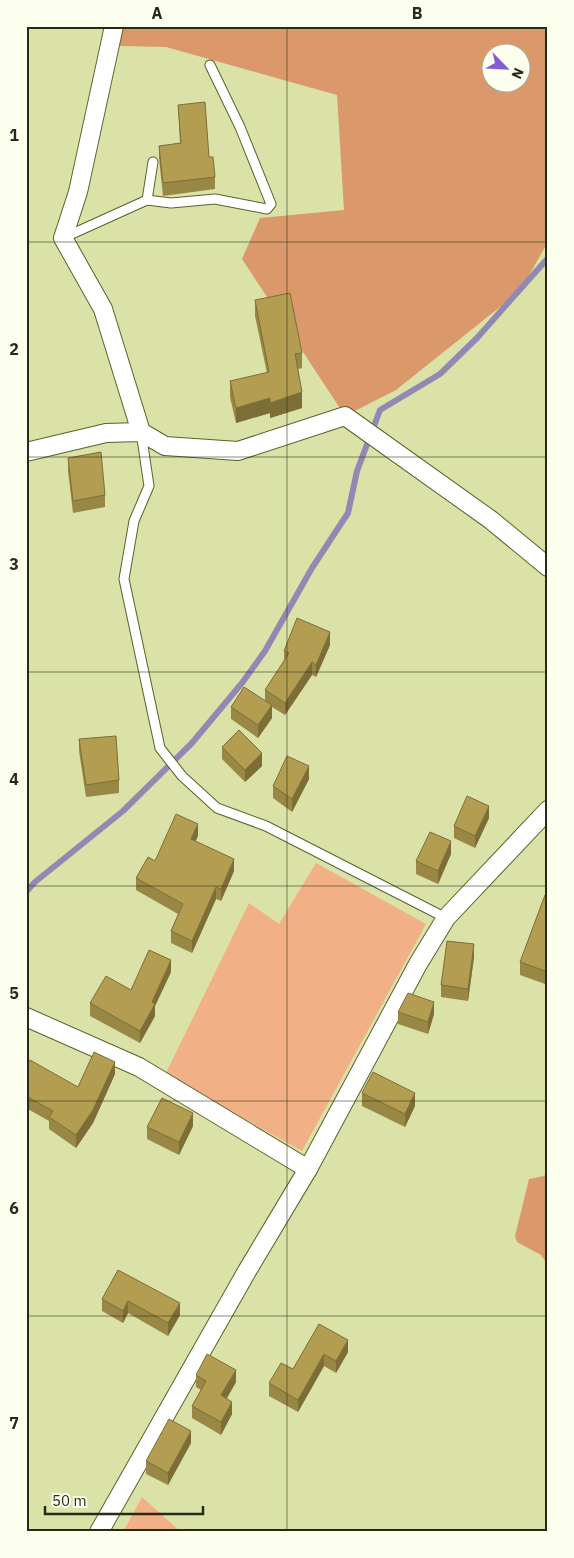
<svg xmlns="http://www.w3.org/2000/svg" width="574" height="1558" viewBox="0 0 574 1558" font-family="'IBM Plex Sans',sans-serif">
<style>
.green{fill:#f1b085}
.forest{fill:#db996b;fill-rule:evenodd}
.lines{fill:none;stroke-linecap:round;stroke-linejoin:round}
.stream{stroke:#9288b3;stroke-width:6}
.service-casing{stroke:#5b612b;stroke-width:11}
.minor-casing{stroke:#5b612b;stroke-width:20}
.service{stroke:#fff;stroke-width:9}
.minor{stroke:#fff;stroke-width:18}
.wall{fill:#998745}
.shaded-wall{fill:#7d6e38}
.building{fill:#b29d50;stroke:#7d6e38}
.grid{fill:none;stroke:#282b14;stroke-width:1;stroke-opacity:0.55}
.neatline{fill:none;stroke:#282b14;stroke-width:2}
.grid-label{font-size:16px;text-anchor:middle;font-weight:bold;fill:#282b14}
</style>
<rect width="100%" height="100%" fill="#dae2a8"/>
<g class="green">
<polygon points="316,863 426,924 302,1151 165,1075 249,903 279,924"/>
<polygon points="142,1497 181,1532 123,1532"/>
</g>
<g class="forest">
<path d="M120,26H548V242L520,291L396,390L345,416L242,259L260,218L344,210L337,95L166,47L120,46ZM492,52H522V82H492Z"/>
<polygon points="548,1170 548,1265 541,1255 517,1242 515,1236 529,1179 544,1176"/>
</g>
<g class="lines">
<polyline class="stream" points="26,892 35,882 123,811 192,743 242,683 265,651 312,568 348,513 357,471 380,410 440,374 477,338 548,258"/>
<g class="service-casing">
<g id="service">
<polyline points="147,200 153,162"/>
<polyline points="63,238 147,200 171,203 215,199 267,209 271,204 240,127 210,65"/>
<polyline points="141,432 149,486 134,521 124,579 160,748 182,776 217,808 266,826 446,918"/>
</g>
</g>
<g class="minor-casing">
<g id="minor">
<polyline points="114,26 78,192 63,238 103,309 141,432"/>
<polyline points="26,452 106,433 141,432 165,446 238,451 345,416 491,520 548,567"/>
<polyline points="26,1017 139,1067 308,1169"/>
<polyline points="99,1532 247,1271 308,1169 418,964 446,918 548,810"/>
</g>
</g>
<use href="#service" class="service"/>
<use href="#minor" class="minor"/>
</g>
<g class="wall">
<polygon points="178,105 209,157 215,177 215,189 163,196 159,158 159,146 180,143"/>
<polygon points="255,300 302,353 302,368 298,369 302,408 270,418 270,413 236,423 230,397 230,381 267,373 255,316"/>
<polygon points="68,458 105,495 105,507 73,513 68,471"/>
<polygon points="330,645 316,677 312,675 285,715 272,707 272,718 258,738 231,719 231,707 265,701 265,690 284,662 284,651"/>
<polygon points="79,739 119,780 119,793 86,797 79,751"/>
<polygon points="222,747 262,766 245,782 222,759"/>
<polygon points="309,779 292,812 273,798 273,786"/>
<polygon points="489,818 475,848 454,838 454,826"/>
<polygon points="198,836 195,841 234,871 221,901 216,899 192,953 171,943 171,931 178,914 136,890 136,878 155,861"/>
<polygon points="451,854 438,884 416,874 416,861"/>
<polygon points="545,895 545,984 520,975 520,962"/>
<polygon points="474,957 468,1001 441,997 441,985"/>
<polygon points="171,972 155,1006 155,1016 140,1043 90,1016 90,1003 131,990"/>
<polygon points="398,1012 434,1014 428,1034 398,1024"/>
<polygon points="26,1067 78,1087 115,1074 93,1123 76,1148 49,1129 49,1121 26,1108"/>
<polygon points="362,1093 415,1106 405,1127 362,1106"/>
<polygon points="193,1126 179,1155 147,1139 147,1127"/>
<polygon points="118,1270 180,1315 168,1336 128,1313 123,1323 102,1311 102,1299"/>
<polygon points="319,1324 348,1352 336,1373 324,1366 298,1412 269,1396 269,1383 293,1369"/>
<polygon points="196,1375 236,1382 227,1398 232,1414 221,1435 192,1418 192,1406 201,1390 196,1387"/>
<polygon points="191,1443 168,1485 146,1474 146,1461"/>
</g>
<g class="shaded-wall">
<polygon points="302,392 302,408 270,418 270,403"/>
<polygon points="270,398 270,413 236,423 236,408"/>
<polygon points="330,632 330,645 316,677 316,665"/>
<polygon points="312,662 312,675 285,715 285,703"/>
<polygon points="272,705 272,718 258,738 258,725"/>
<polygon points="262,753 262,766 245,782 245,770"/>
<polygon points="309,766 309,779 292,812 292,799"/>
<polygon points="489,806 489,818 475,848 475,836"/>
<polygon points="198,824 198,836 191,851 191,839"/>
<polygon points="451,841 451,854 438,884 438,871"/>
<polygon points="234,859 234,871 221,901 221,889"/>
<polygon points="216,887 216,899 192,953 192,941"/>
<polygon points="474,944 474,957 468,1001 468,989"/>
<polygon points="171,960 171,972 155,1006 155,1016 140,1043 140,1031 152,1002"/>
<polygon points="548,963 548,975 545,984 545,971"/>
<polygon points="434,1002 434,1014 428,1034 428,1022"/>
<polygon points="115,1062 115,1074 93,1123 76,1148 76,1135"/>
<polygon points="415,1093 415,1106 405,1127 405,1114"/>
<polygon points="193,1113 193,1126 179,1155 179,1142"/>
<polygon points="128,1301 128,1313 123,1323 123,1311"/>
<polygon points="180,1303 180,1315 168,1336 168,1323"/>
<polygon points="348,1340 348,1352 336,1373 336,1361"/>
<polygon points="324,1354 324,1366 298,1412 298,1400"/>
<polygon points="236,1370 236,1382 221,1408 221,1395"/>
<polygon points="232,1402 232,1414 221,1435 221,1422"/>
<polygon points="191,1431 191,1443 168,1485 168,1473"/>
</g>
<g class="building">
<polygon points="205,102 209,157 213,157 215,177 163,183 159,146 181,143 178,105"/>
<polygon points="290,293 302,353 295,354 302,392 270,403 270,398 236,408 230,381 269,372 255,300"/>
<polygon points="101,452 105,495 73,501 68,458"/>
<polygon points="297,618 330,632 316,665 312,662 285,703 265,690 289,653 284,651"/>
<polygon points="244,687 272,705 258,725 231,707"/>
<polygon points="239,730 262,753 245,770 222,747"/>
<polygon points="116,736 119,780 86,785 79,739"/>
<polygon points="287,756 309,766 292,799 273,786"/>
<polygon points="467,796 489,806 475,836 454,826"/>
<polygon points="176,814 198,824 191,839 234,859 221,889 216,887 192,941 171,931 183,904 136,878 148,857 155,861"/>
<polygon points="430,832 451,841 438,871 416,861"/>
<polygon points="545,895 548,896 548,963 545,971 520,962"/>
<polygon points="447,941 474,944 468,989 441,985"/>
<polygon points="149,950 171,960 152,1002 155,1004 140,1031 90,1003 106,976 131,990"/>
<polygon points="408,993 434,1002 428,1022 398,1012"/>
<polygon points="94,1052 115,1062 93,1110 76,1135 49,1117 53,1111 26,1096 26,1067 30,1060 78,1087"/>
<polygon points="373,1072 415,1093 405,1114 362,1093"/>
<polygon points="162,1098 193,1113 179,1142 147,1127"/>
<polygon points="118,1270 180,1303 168,1323 128,1301 123,1311 102,1299"/>
<polygon points="319,1324 348,1340 336,1361 324,1354 298,1400 269,1383 281,1363 293,1369"/>
<polygon points="207,1354 236,1370 221,1395 232,1402 221,1422 192,1406 206,1381 196,1375"/>
<polygon points="169,1419 191,1431 168,1473 146,1461"/>
</g>
<path class="grid" d="M287,26V1532M26,242H548M26,457H548M26,672H548M26,886H548M26,1101H548M26,1316H548"/>
<rect width="574" height="1558" fill="none" stroke="#fcffee" stroke-width="55"/>
<g transform="translate(506 68) rotate(114)"><circle r="24" fill="#fcffee" stroke="#a7aa97"/>
<path d="M0-4L9 19L0 12L-9 19Z" fill="#835cd6"/>
<text y="-8" font-size="14" font-weight="bold" text-anchor="middle" fill="#282b14">N</text>
</g>
<path d="M45 1506v8h158v-8" fill="none" stroke="#282b14" stroke-width="2.5"/>
<text x="52" y="1506" font-size="15" fill="#282b14" stroke="#fcffee" stroke-width="4" paint-order="stroke">50 m</text>
<rect x="28" y="28" width="518" height="1502" class="neatline"/>
<g class="grid-label">
<text x="157" y="19">A</text>
<text x="417" y="19">B</text>
<text x="14" y="141">1</text>
<text x="14" y="355">2</text>
<text x="14" y="570">3</text>
<text x="14" y="785">4</text>
<text x="14" y="999">5</text>
<text x="14" y="1214">6</text>
<text x="14" y="1429">7</text>
</g>
</svg>
